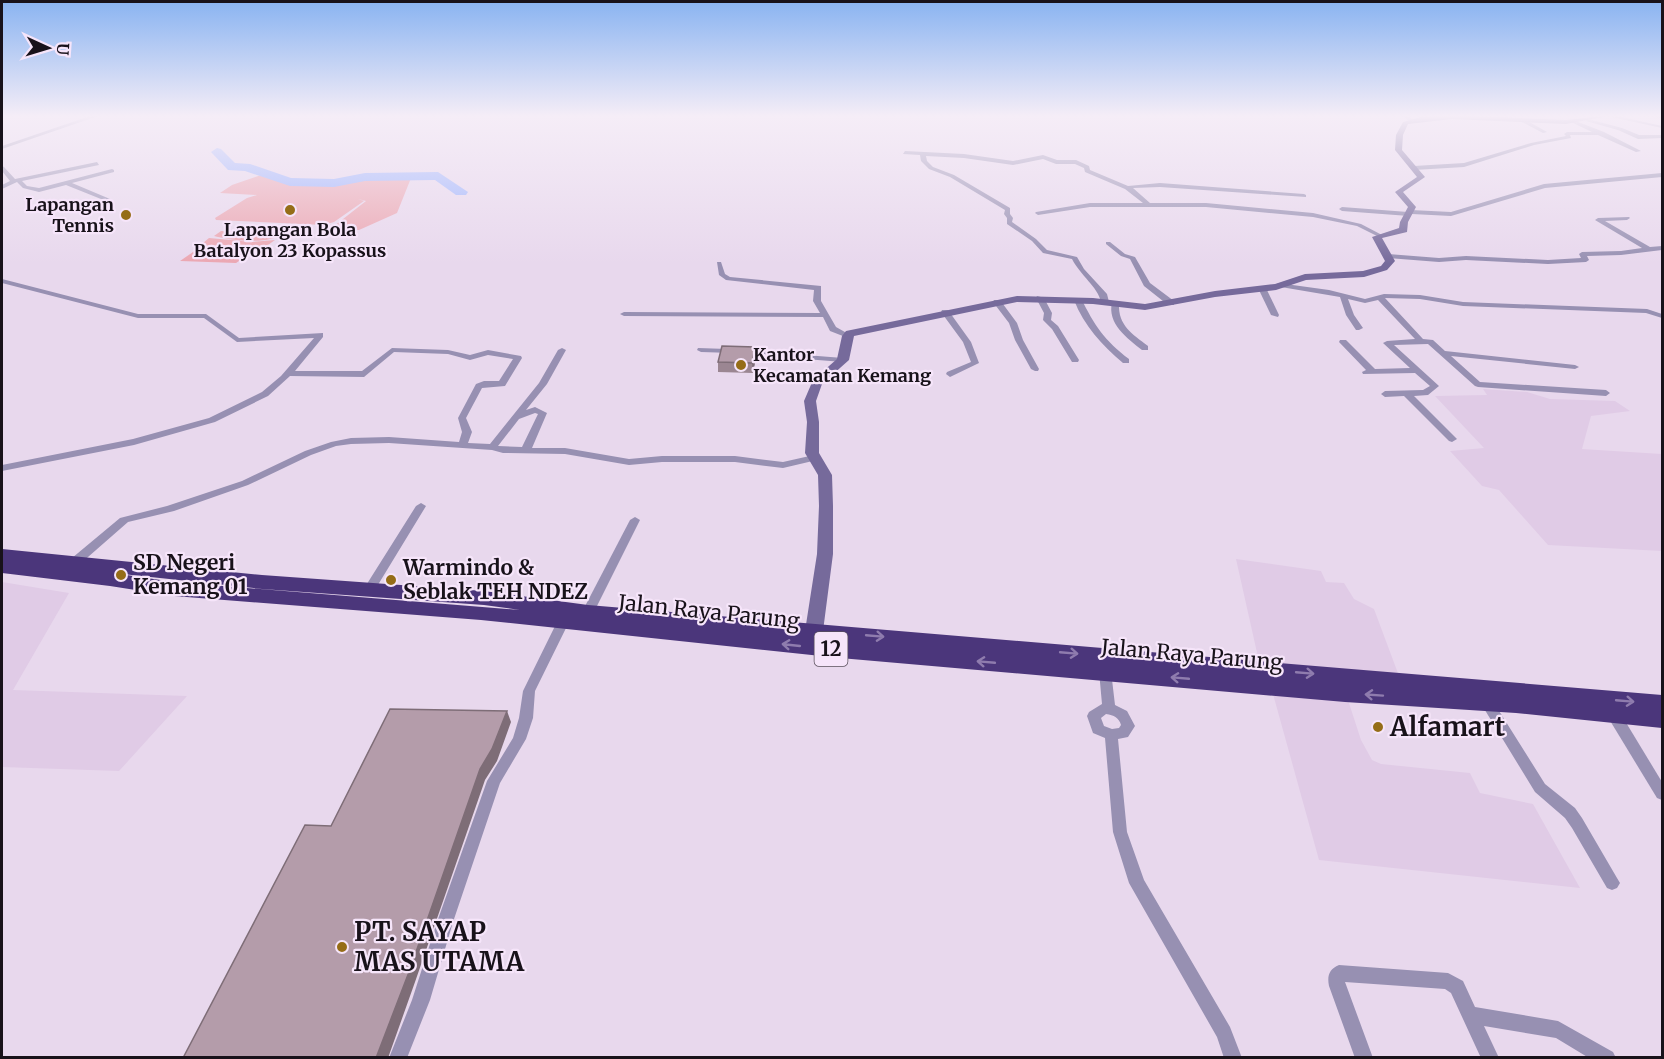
<svg xmlns="http://www.w3.org/2000/svg" width="1664" height="1059" viewBox="0 0 1664 1059" font-family="Merriweather,serif">
<style>
.built{fill:#e0cbe6}
.green{fill:#eba7b2}
.lines{fill:none;stroke-linecap:round;stroke-linejoin:round}
.river{fill:#9ab2fe;fill-rule:evenodd}
.street{fill:#9790b2;fill-rule:evenodd}
.secondary{fill:#766a9b;fill-rule:evenodd}
.highway{fill:#4b367b;fill-rule:evenodd}
.wall{fill:#9b8692}
.shaded-wall{fill:#7e6d77}
.building{fill:#b49caa;stroke:#7e6d77;stroke-width:1.5}
.oneway{stroke:#8f7cae}
.poi-dot{fill:#956d17;stroke:#f6e5fa;stroke-width:2}
.labels{text-anchor:middle;stroke-width:4.5;stroke-linejoin:round;paint-order:stroke}
.far-poi-label{font-size:18px;font-weight:bold;fill:#18121a;stroke:#f6e5fa;text-anchor:end}
.shield{fill:#f6e5fa;stroke:#5b515d;stroke-width:1.5}
.shield-label{font-size:20px;font-weight:bold;fill:#18121a}
.poi-label{font-size:21px;font-weight:bold;fill:#18121a;stroke:#f6e5fa;text-anchor:start}
.street-label{font-size:21px;fill:#18121a;stroke:#f6e5fa}
.near-poi-label{font-size:26px;font-weight:bold;fill:#18121a;stroke:#f6e5fa;text-anchor:start}
</style>
<rect width="100%" height="100%" fill="#e8d8ed"/>
<g class="built">
<polygon points="1483,389 1527,392 1550,399 1615,401 1630,411 1591,416 1582,449 1662,454 1662,551 1548,545 1499,490 1482,486 1450,451 1484,448 1435,396 1487,395"/>
<polygon points="1236,559 1321,571 1326,582 1344,583 1354,599 1374,609 1399,676 1260,666"/>
<polygon points="2,582 69,593 13,690 187,696 119,771 2,767"/>
<polygon points="1273,694 1348,700 1361,740 1372,760 1381,764 1470,773 1480,793 1533,804 1580,888 1319,860"/>
</g>
<g class="green">
<polygon points="261,175 287,184 308,183 314,185 347,183 365,178 411,178 397,213 359,230 329,230 366,201 358,199 364,201 334,222 324,225 216,220 215,218 247,198 257,195 220,193 232,185"/>
<path d="M221,231L285,233C267,245 234,241 214,236Z"/>
<polygon points="209,238 252,242 275,240 268,245 261,246 236,263 180,261 206,243 203,243"/>
</g>
<g class="lines">
<polygon class="river" points="217,148 221,149 235,163 250,164 291,178 334,179 365,173 438,172 468,192 466,195 456,195 435,180 365,181 334,187 290,186 245,171 228,170 211,152"/>
<g class="street">
<polygon points="93,115 101,115 2,149 2,146"/>
<polygon points="1401,115 1407,115 1413,120 1409,121"/>
<polygon points="1613,115 1662,126 1662,128 1607,116"/>
<polygon points="1640,115 1662,116 1662,118 1642,116"/>
<polygon points="1520,119 1524,119 1547,132 1543,133 1520,121"/>
<polygon points="1588,119 1622,128 1639,135 1662,135 1662,138 1638,139 1618,130 1586,121"/>
<polygon points="1573,120 1604,132 1641,151 1636,152 1598,135 1570,135 1571,138 1534,145 1464,167 1414,170 1411,168 1414,166 1464,163 1531,143 1566,136 1564,134 1567,132 1592,132 1571,122"/>
<path d="M905,151L964,154L1013,161L1043,155L1057,160H1076L1089,166L1090,170L1128,186L1160,183L1304,194L1306,195V197L1160,187L1133,188L1150,203H1206L1313,213L1361,224L1382,235L1377,236L1357,226L1313,217L1206,207H1090L1038,215L1035,213L1036,212L1090,203H1143L1125,189L1085,172L1084,168L1075,164H1056L1043,159L1013,165L964,158L926,156L927,161L933,167L954,175L1010,208V214L1013,218L1012,222L1036,239L1047,250L1077,257L1084,269L1107,294L1109,302L1105,304L1101,302C1098,287 1080,275 1072,259L1043,253L1032,241L1007,224V218L1004,214L1005,210L950,177L929,169L921,161L920,155L903,154Z"/>
<polygon points="97,162 99,165 22,181 27,186 39,188 112,169 114,170 114,172 72,183 110,199 110,201 106,201 66,185 39,192 23,188 17,182 2,189 2,185 10,181 2,171 2,166 4,167 15,179"/>
<polygon points="1662,173 1662,177 1545,188 1451,216 1412,214 1409,216 1342,211 1339,209 1342,207 1408,212 1411,210 1451,212 1544,184"/>
<polygon points="1629,217 1630,218 1627,220 1605,221 1650,247 1662,246 1662,250 1621,255 1587,256 1589,260 1586,262 1548,264 1466,260 1439,262 1388,258 1385,256 1388,254 1439,258 1466,256 1548,260 1581,258 1579,254 1582,252 1621,251 1642,248 1595,220 1598,218"/>
<polygon points="1106,242 1110,242 1125,254 1135,257 1150,283 1174,301 1174,305 1168,305 1144,286 1130,259 1121,256 1106,244"/>
<polygon points="717,262 721,262 725,274 730,277 821,286 821,301 836,327 852,336 848,338 830,331 823,317 624,316 620,314 624,312 820,313 813,301 814,290 726,280 719,275"/>
<path d="M2,279L138,314H206L239,338L323,333V337L295,371H362L392,348L448,350L470,355L488,350L521,356L522,358L505,386L482,388L466,418L472,432L468,443L490,444L539,383L558,350L562,348L566,350L547,384L526,410L535,407L547,413L532,448H565L629,459L662,456H735L783,462L814,455L819,458L817,460L783,468L735,462H662L629,465L565,454L503,453L492,450L389,443L351,444L336,446L311,455L248,485L174,511L128,522L80,564H72L71,561L72,558L120,518L167,506L242,481L305,451L331,442L351,438L389,437L459,442L462,432L458,418L476,384L484,381H499L513,359L488,355L470,360L448,354L394,352L364,377L290,376L268,396L215,422L134,445L2,471V465L133,439L209,418L262,392L281,376L314,338L237,342L204,318H138L2,283ZM535,413L538,414L522,447L498,446L519,419Z"/>
<polygon points="1278,283 1329,290 1365,299 1384,294 1420,295 1463,302 1647,309 1662,314 1662,318 1646,313 1463,306 1420,299 1385,298 1423,339 1433,340 1445,351 1575,365 1579,367 1575,369 1451,356 1480,382 1606,390 1610,393 1606,396 1478,387 1475,386 1428,344 1394,345 1439,386 1428,395 1414,396 1457,439 1452,442 1449,441 1404,396 1385,397 1381,394 1385,391 1423,390 1430,386 1415,373 1363,374 1362,372 1366,370 1339,342 1340,340 1346,340 1375,369 1410,368 1383,343 1387,341 1415,339 1378,300 1365,303 1348,299 1354,315 1363,328 1359,330 1356,330 1346,315 1340,297 1281,287 1277,285"/>
<polygon points="1259,286 1266,288 1279,315 1278,317 1271,315 1258,288"/>
<polygon points="1037,296 1044,298 1052,313 1051,320 1058,326 1079,360 1078,362 1072,362 1052,329 1043,320 1044,313 1036,298"/>
<path d="M1075,298H1081C1094,325 1105,341 1129,359V363H1123C1102,345 1084,326 1074,300Z"/>
<polygon points="994,300 1000,300 1017,323 1023,340 1039,369 1038,371 1035,371 1031,369 1015,340 1009,323 993,302"/>
<path d="M1112,302L1119,304C1118,325 1132,334 1148,346V350H1142C1127,338 1107,324 1112,302Z"/>
<polygon points="942,310 948,310 971,342 979,363 950,377 946,374 947,372 971,362 963,342 941,312"/>
<polygon points="698,348 790,351 805,355 843,358 847,360 843,362 805,359 790,355 701,352 697,350"/>
<polygon points="421,503 426,506 373,593 365,593 363,590 365,587 416,506"/>
<polygon points="635,517 640,520 594,612 592,615 584,615 582,612 630,520"/>
<polygon points="563,618 567,619 569,622 535,691 533,718 526,739 500,783 453,922 430,1000 407,1058 389,1058 412,1000 437,922 487,781 513,738 519,718 523,691 557,622 559,619"/>
<path d="M1105,666L1109,668L1111,671L1115,705L1127,711L1135,726L1128,737L1118,739L1127,832L1144,880L1230,1027L1242,1058H1224L1217,1037L1129,883L1113,832L1105,738L1093,733L1087,716L1089,712L1102,704L1099,671L1101,668ZM1106,714C1114,715 1119,718 1121,725L1119,728L1112,729L1104,726L1101,718Z"/>
<polygon points="1486,697 1491,698 1545,784 1575,808 1582,818 1617,878 1620,883 1617,888 1612,890 1607,888 1572,828 1565,818 1535,792 1480,702 1481,698"/>
<polygon points="1614,710 1619,711 1662,782 1662,800 1657,798 1609,719 1607,715 1609,711"/>
<path d="M1339,965L1448,973L1463,981L1475,1007L1558,1021L1613,1052L1616,1058H1589L1556,1038L1484,1026L1499,1058H1481L1451,993L1445,989L1345,982L1373,1058H1355L1329,986C1327,976 1329,969 1339,965Z"/>
</g>
<polygon class="secondary" points="1445,115 1566,120 1613,115 1566,124 1452,119 1408,124 1403,135 1402,150 1425,177 1403,192 1416,207 1408,222 1407,232 1382,238 1395,261 1387,270 1364,277 1306,280 1276,290 1215,297 1145,310 1093,304 1017,302 854,336 849,360 822,384 816,401 819,422 819,453 832,475 833,506 833,554 823,631 820,635 814,637 808,635 805,631 817,554 819,506 818,475 805,453 807,422 804,401 813,380 837,359 842,336 846,331 1017,296 1093,298 1145,304 1215,291 1275,284 1305,274 1363,271 1381,266 1385,261 1372,237 1399,228 1400,222 1408,207 1395,192 1417,177 1395,150 1396,135 1403,122 1421,117"/>
<path class="highway" d="M2,549L262,575L484,591L588,605L1662,695V728L1516,713L1345,702L840,658L481,620L174,596L110,586L2,573ZM113,573L262,589L484,605L520,610L174,582Z"/>
</g>
<polygon class="wall" points="756,357 753,373 718,372 718,362"/>
<g class="shaded-wall">
<polygon points="755,347 756,357 753,373 752,363"/>
<polygon points="507,711 511,722 497,761 485,780 415,982 388,1058 376,1058 480,769"/>
</g>
<g class="building">
<polygon points="722,346 755,347 752,363 718,362"/>
<polygon points="390,709 507,711 492,749 480,769 409,972 376,1058 183,1058 305,825 331,826"/>
</g>
<defs><path id="oneway-shaft" d="M-6 0H5M1.5-3L5.5 0L1.5 3" fill="none" stroke-width="1.6" stroke-linecap="round" stroke-linejoin="round" transform="scale(1.5)"/></defs>
<g class="oneway">
<use href="#oneway-shaft" transform="translate(875 636) rotate(5)"/>
<use href="#oneway-shaft" transform="translate(791 645) rotate(-174)"/>
<use href="#oneway-shaft" transform="translate(1069 653) rotate(5)"/>
<use href="#oneway-shaft" transform="translate(986 662) rotate(-175)"/>
<use href="#oneway-shaft" transform="translate(1305 673) rotate(5)"/>
<use href="#oneway-shaft" transform="translate(1180 678) rotate(-175)"/>
<use href="#oneway-shaft" transform="translate(1374 695) rotate(-176)"/>
<use href="#oneway-shaft" transform="translate(1625 701) rotate(5)"/>
</g>
<linearGradient id="sky" x2="0" y2="1"><stop stop-color="#89b3f1"/><stop offset="0.44" stop-color="#f5edf7"/><stop offset="1" stop-color="#f5edf7" stop-opacity="0"/></linearGradient>
<rect width="1664" height="264" fill="url(#sky)"/>
<g class="poi-dot">
<circle cx="290" cy="210" r="6"/>
<circle cx="126" cy="215" r="6"/>
<circle cx="741" cy="365" r="6"/>
<circle cx="121" cy="575" r="6"/>
<circle cx="391" cy="580" r="6"/>
<circle cx="1378" cy="727" r="6"/>
<circle cx="342" cy="947" r="6"/>
</g>
<g class="labels">
<g class="far-poi-label">
<text x="114" y="211">Lapangan<tspan x="114" dy="21">Tennis</tspan></text>
<text x="290" y="236" text-anchor="middle">Lapangan Bola<tspan x="290" dy="21">Batalyon 23 Kopassus</tspan></text>
<text x="753" y="361" text-anchor="start">Kantor<tspan x="753" dy="21">Kecamatan Kemang</tspan></text>
</g>
<rect class="shield" x="814.5" y="632" width="33" height="34" rx="4.5"/>
<g class="shield-label">
<text x="831" y="656">12</text>
</g>
<g class="poi-label">
<text x="133" y="570">SD Negeri<tspan x="133" dy="24">Kemang 01</tspan></text>
<text x="403" y="575">Warmindo &amp;<tspan x="403" dy="24">Seblak TEH NDEZ</tspan></text>
</g>
<g class="street-label">
<text transform="translate(709 612) rotate(6)" y="7">Jalan Raya Parung</text>
<text transform="translate(1192 655) rotate(5)" y="7">Jalan Raya Parung</text>
</g>
<g class="near-poi-label">
<text x="1390" y="736">Alfamart</text>
<text x="354" y="941">PT. SAYAP<tspan x="354" dy="30">MAS UTAMA</tspan></text>
</g>
</g>
<rect width="1664" height="1059" fill="none" stroke="#18121a" stroke-width="6"/>
<g transform="translate(48 48) rotate(94)" stroke="#f6e5fa" stroke-width="4.5" paint-order="stroke">
<path d="M0-4.5L10 22L0 15L-10 22Z" fill="#18121a"/>
<text y="-9" font-size="16" font-weight="bold" text-anchor="middle" fill="#18121a">U</text>
</g>
</svg>
